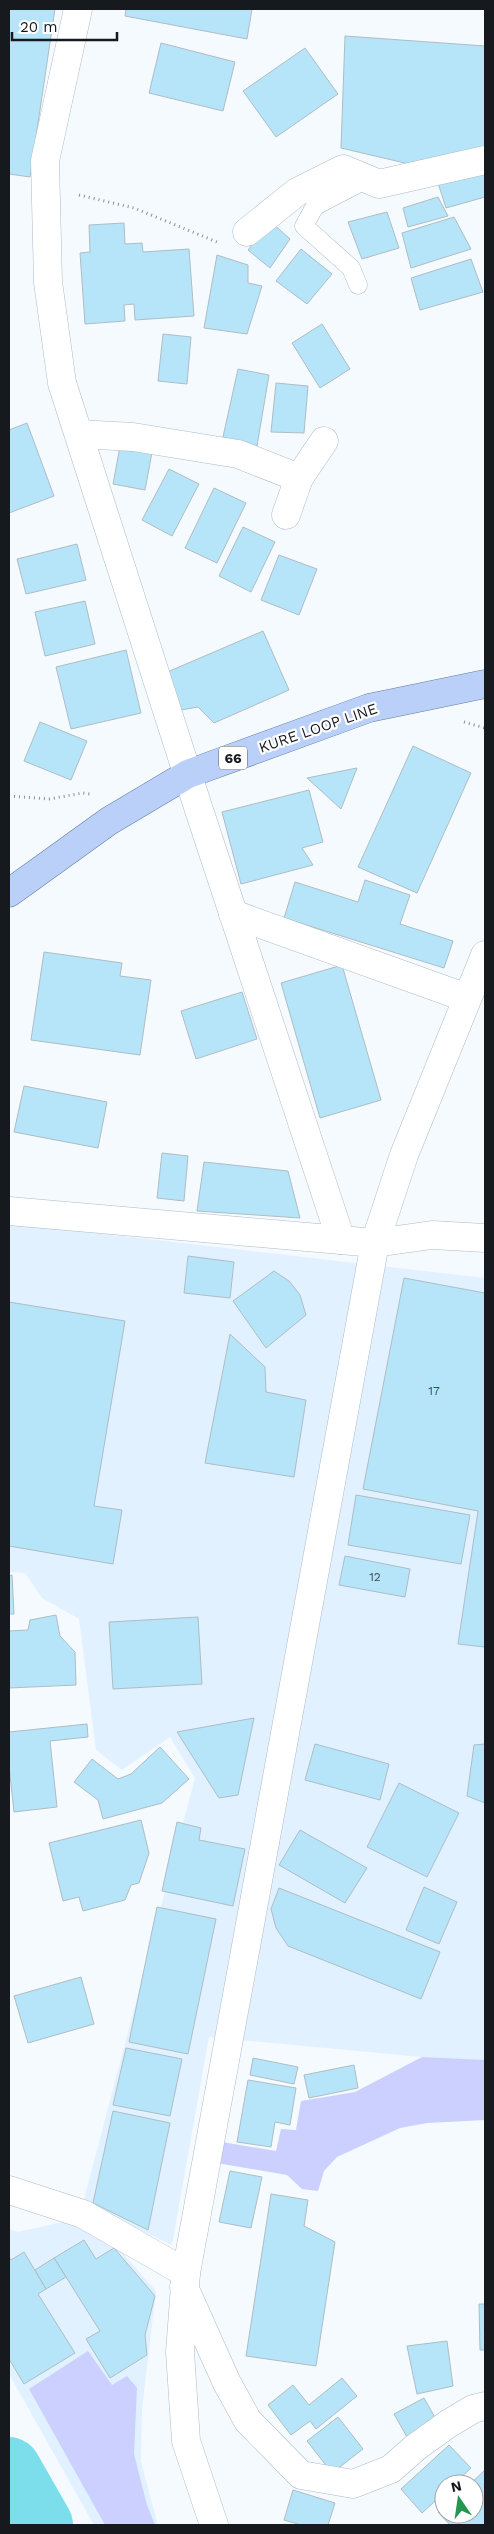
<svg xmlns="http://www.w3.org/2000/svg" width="494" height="2534" viewBox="0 0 494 2534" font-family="'Work Sans',sans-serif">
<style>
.built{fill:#e2f1ff}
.green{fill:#cbd0ff}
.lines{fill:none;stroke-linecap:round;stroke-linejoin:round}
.river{stroke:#7ddeeb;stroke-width:64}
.building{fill:#b6e5f9;stroke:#adbdc4}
.service-casing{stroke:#aebbc6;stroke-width:19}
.minor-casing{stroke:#aebbc6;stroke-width:29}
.tertiary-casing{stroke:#aebbc6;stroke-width:29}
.primary-casing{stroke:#637ca8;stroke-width:29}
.path{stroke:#8a8f93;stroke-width:3;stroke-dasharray:1 4;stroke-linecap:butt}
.service{stroke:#fff;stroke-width:18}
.minor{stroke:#fff;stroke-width:28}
.tertiary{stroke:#fff;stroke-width:28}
.primary{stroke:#bad0f8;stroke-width:28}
.labels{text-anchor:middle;stroke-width:4.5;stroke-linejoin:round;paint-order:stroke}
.number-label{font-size:12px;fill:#3e4d55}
.shield{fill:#fff;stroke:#5c5f62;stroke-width:1}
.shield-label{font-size:14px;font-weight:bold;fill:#161a1e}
.street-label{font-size:15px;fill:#161a1e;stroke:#fff}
</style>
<rect width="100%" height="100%" fill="#f5faff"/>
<g class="built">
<polygon points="9,1223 485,1278 485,2063 209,2037 172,2245 83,2203 195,1778 170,1737 122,1770 96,1750 79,1619 42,1598 25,1573 9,1572"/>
<polygon points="71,2220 112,2241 156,2291 142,2409 141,2462 158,2525 94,2525 9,2374 9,2229 18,2232"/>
</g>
<g class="green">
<polygon points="422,2057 485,2060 485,2120 427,2123 400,2128 337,2157 324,2171 318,2191 302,2189 287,2175 211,2162 216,2141 276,2151 281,2129 296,2130 301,2101 355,2092"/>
<polygon points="88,2351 112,2385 127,2376 137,2388 134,2454 147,2505 155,2525 105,2525 29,2389"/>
</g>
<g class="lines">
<polyline class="river" points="9,2469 41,2525"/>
</g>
<g class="building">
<polygon points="9,9 55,9 30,177 9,174"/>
<polygon points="126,9 252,9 247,39 125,16"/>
<polygon points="345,36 485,46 485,148 409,164 341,148"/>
<polygon points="161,43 235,62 223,111 149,93"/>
<polygon points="305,48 338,94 276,137 243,91"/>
<polygon points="485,170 485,197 446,208 438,183"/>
<polygon points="438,197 448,216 408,227 403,208"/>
<polygon points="387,212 399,248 362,259 348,222"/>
<polygon points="454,217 471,249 411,268 402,233"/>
<polygon points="270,221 290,239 270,268 248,250"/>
<polygon points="124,223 125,244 142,243 143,252 189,249 194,316 135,320 134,304 124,305 125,321 85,324 80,253 90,252 89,225"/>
<polygon points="301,249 332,274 307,304 276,281"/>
<polygon points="217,255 248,265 248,283 262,286 247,334 204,328"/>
<polygon points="471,259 483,292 420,310 411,278"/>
<polygon points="322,324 350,369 320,388 292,343"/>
<polygon points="163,334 191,337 187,384 158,381"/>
<polygon points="238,369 269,375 257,446 223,437"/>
<polygon points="276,383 308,386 304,433 271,432"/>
<polygon points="27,423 54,496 9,513 9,430"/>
<polygon points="121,441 153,447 145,490 113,484"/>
<polygon points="169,469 199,484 172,536 142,520"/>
<polygon points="214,488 246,503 217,563 185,548"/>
<polygon points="243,527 275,542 251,592 219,576"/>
<polygon points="77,544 86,580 26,594 17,559"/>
<polygon points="279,555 317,569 299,615 261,600"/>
<polygon points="85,601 95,644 45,656 35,612"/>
<polygon points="263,631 289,690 214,723 198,707 181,710 165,673"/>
<polygon points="126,650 141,713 71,729 56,667"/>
<polygon points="40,722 87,741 71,780 24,761"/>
<polygon points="413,746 471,773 417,893 358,867"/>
<polygon points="357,768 341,809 307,778"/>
<polygon points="309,790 323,842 302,848 313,865 241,884 222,812"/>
<polygon points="365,880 410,895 400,924 453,941 444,968 284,918 295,882 358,902"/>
<polygon points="44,952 122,963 120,976 151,980 140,1055 31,1040"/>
<polygon points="342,965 381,1100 320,1118 281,983"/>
<polygon points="242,992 257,1039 196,1059 181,1011"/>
<polygon points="24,1086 107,1102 98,1148 14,1132"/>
<polygon points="162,1153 188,1156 184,1201 157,1198"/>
<polygon points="204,1162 288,1171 300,1218 197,1211"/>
<polygon points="188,1256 234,1262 230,1298 184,1293"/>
<polygon points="274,1271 289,1281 300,1295 306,1315 266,1348 233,1301"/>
<polygon points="404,1278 485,1293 485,1647 458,1644 478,1511 363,1489"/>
<polygon points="9,1302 125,1321 94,1506 122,1510 113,1564 9,1546"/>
<polygon points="230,1334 265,1367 266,1392 306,1400 294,1477 205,1463"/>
<polygon points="356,1495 470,1515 461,1564 348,1545"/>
<polygon points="345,1556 410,1569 405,1597 339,1585"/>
<polygon points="12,1575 14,1614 9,1614 9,1576"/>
<polygon points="56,1615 60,1636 75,1652 76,1685 9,1688 9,1631 28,1630 30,1620"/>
<polygon points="198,1617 202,1684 113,1689 109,1622"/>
<polygon points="254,1718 238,1795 219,1798 177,1732"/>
<polygon points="87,1724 88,1737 50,1741 57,1807 14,1812 9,1766 9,1732"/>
<polygon points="315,1744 389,1764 380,1800 305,1780"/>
<polygon points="485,1744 485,1803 467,1796 474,1745"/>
<polygon points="160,1747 189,1779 162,1803 103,1819 98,1800 74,1782 92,1759 118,1779 131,1774"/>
<polygon points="399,1783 459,1813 427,1877 367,1847"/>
<polygon points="141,1820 149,1853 139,1883 131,1885 125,1900 83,1911 79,1897 63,1901 49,1843"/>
<polygon points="177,1822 201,1828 199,1840 245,1849 233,1906 162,1891"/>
<polygon points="300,1830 367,1868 345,1903 279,1865"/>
<polygon points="424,1887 457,1902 439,1944 406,1930"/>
<polygon points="279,1888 440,1952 421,1999 288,1946 276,1928 271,1909"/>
<polygon points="157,1907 216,1919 188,2054 129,2042"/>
<polygon points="81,1977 94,2024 28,2043 14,1996"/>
<polygon points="126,2048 182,2059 170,2116 113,2105"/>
<polygon points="253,2058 298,2067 294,2084 250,2075"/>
<polygon points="354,2065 358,2088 309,2098 304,2075"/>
<polygon points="248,2080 296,2088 290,2125 275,2122 271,2147 237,2142"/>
<polygon points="113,2111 170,2123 148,2230 93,2203"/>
<polygon points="230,2171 262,2177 251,2228 219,2222"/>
<polygon points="271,2194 308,2200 304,2226 335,2242 316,2366 246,2356"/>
<polygon points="84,2240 96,2259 114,2248 155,2296 145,2335 147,2355 110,2378 86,2339 100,2331 54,2258"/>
<polygon points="24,2252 46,2289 38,2294 75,2353 24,2384 9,2359 9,2257 11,2260"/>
<polygon points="54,2258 66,2277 46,2289 35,2270"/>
<polygon points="479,2304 485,2304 485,2350 480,2350"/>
<polygon points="447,2341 453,2386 417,2394 407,2346"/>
<polygon points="342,2378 357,2396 316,2429 310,2421 291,2435 268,2405 293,2385 309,2405"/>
<polygon points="424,2398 437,2421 407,2437 394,2414"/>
<polygon points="338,2417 363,2449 332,2473 307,2441"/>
<polygon points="449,2445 471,2468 454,2484 444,2484 444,2493 422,2513 401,2489"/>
<polygon points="485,2470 485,2525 450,2525 438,2512 444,2507 444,2514 474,2514 474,2484 470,2484"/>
<polygon points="293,2490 335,2503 328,2525 301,2525 284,2520"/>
</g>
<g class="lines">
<g class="service-casing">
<polyline id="service" points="358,285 351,268 304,226 315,206 367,179"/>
</g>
<g class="minor-casing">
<g id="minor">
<polyline points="78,9 45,161 48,282 62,383 199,810 341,1240"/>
<polyline points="247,232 297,192 343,169 379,184 485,160"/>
<polyline points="79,434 133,437 238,454 299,478"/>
<polyline points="286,515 299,478 324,441"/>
<polyline points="233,914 467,998"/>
<polyline points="9,1211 375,1243 432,1235 485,1238"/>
<polyline points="9,2190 83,2214 186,2273"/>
<polyline points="184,2287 227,2383 248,2421 301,2475 353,2484 391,2469 416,2447 448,2424 473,2409 485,2406"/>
</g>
</g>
<g class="tertiary-casing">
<polyline id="tertiary" points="214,2525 186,2441 180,2352 186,2273 375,1243 404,1155 485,955"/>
</g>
<g class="primary-casing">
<polyline id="primary" points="9,893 109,821 188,774 369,708 485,684"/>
</g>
<g class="path">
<polyline points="79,195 134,208 217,242"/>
<polyline points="464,722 485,728"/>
<polyline points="9,796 49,799 83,793 90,794"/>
</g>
<use href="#service" class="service"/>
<use href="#minor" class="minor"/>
<use href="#tertiary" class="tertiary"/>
<use href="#primary" class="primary"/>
</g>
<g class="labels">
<g class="number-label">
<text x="434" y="1395">17</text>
<text x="375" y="1581">12</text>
</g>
<rect class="shield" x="219" y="746.5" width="28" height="23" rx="4"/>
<g class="shield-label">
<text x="233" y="763">66</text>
</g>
<g class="street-label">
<text transform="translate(318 728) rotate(-19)" y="5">KURE LOOP LINE</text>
</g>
</g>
<rect width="494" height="2534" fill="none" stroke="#161a1e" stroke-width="20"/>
<g transform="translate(459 2499) rotate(347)"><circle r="24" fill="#ffffff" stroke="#a2a3a5"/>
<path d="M0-4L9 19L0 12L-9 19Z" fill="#259651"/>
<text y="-8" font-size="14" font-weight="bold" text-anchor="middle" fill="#161a1e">N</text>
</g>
<path d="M12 32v8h105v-8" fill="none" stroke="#161a1e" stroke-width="2.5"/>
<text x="20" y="32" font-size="15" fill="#161a1e" stroke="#ffffff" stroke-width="4" paint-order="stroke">20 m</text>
</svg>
